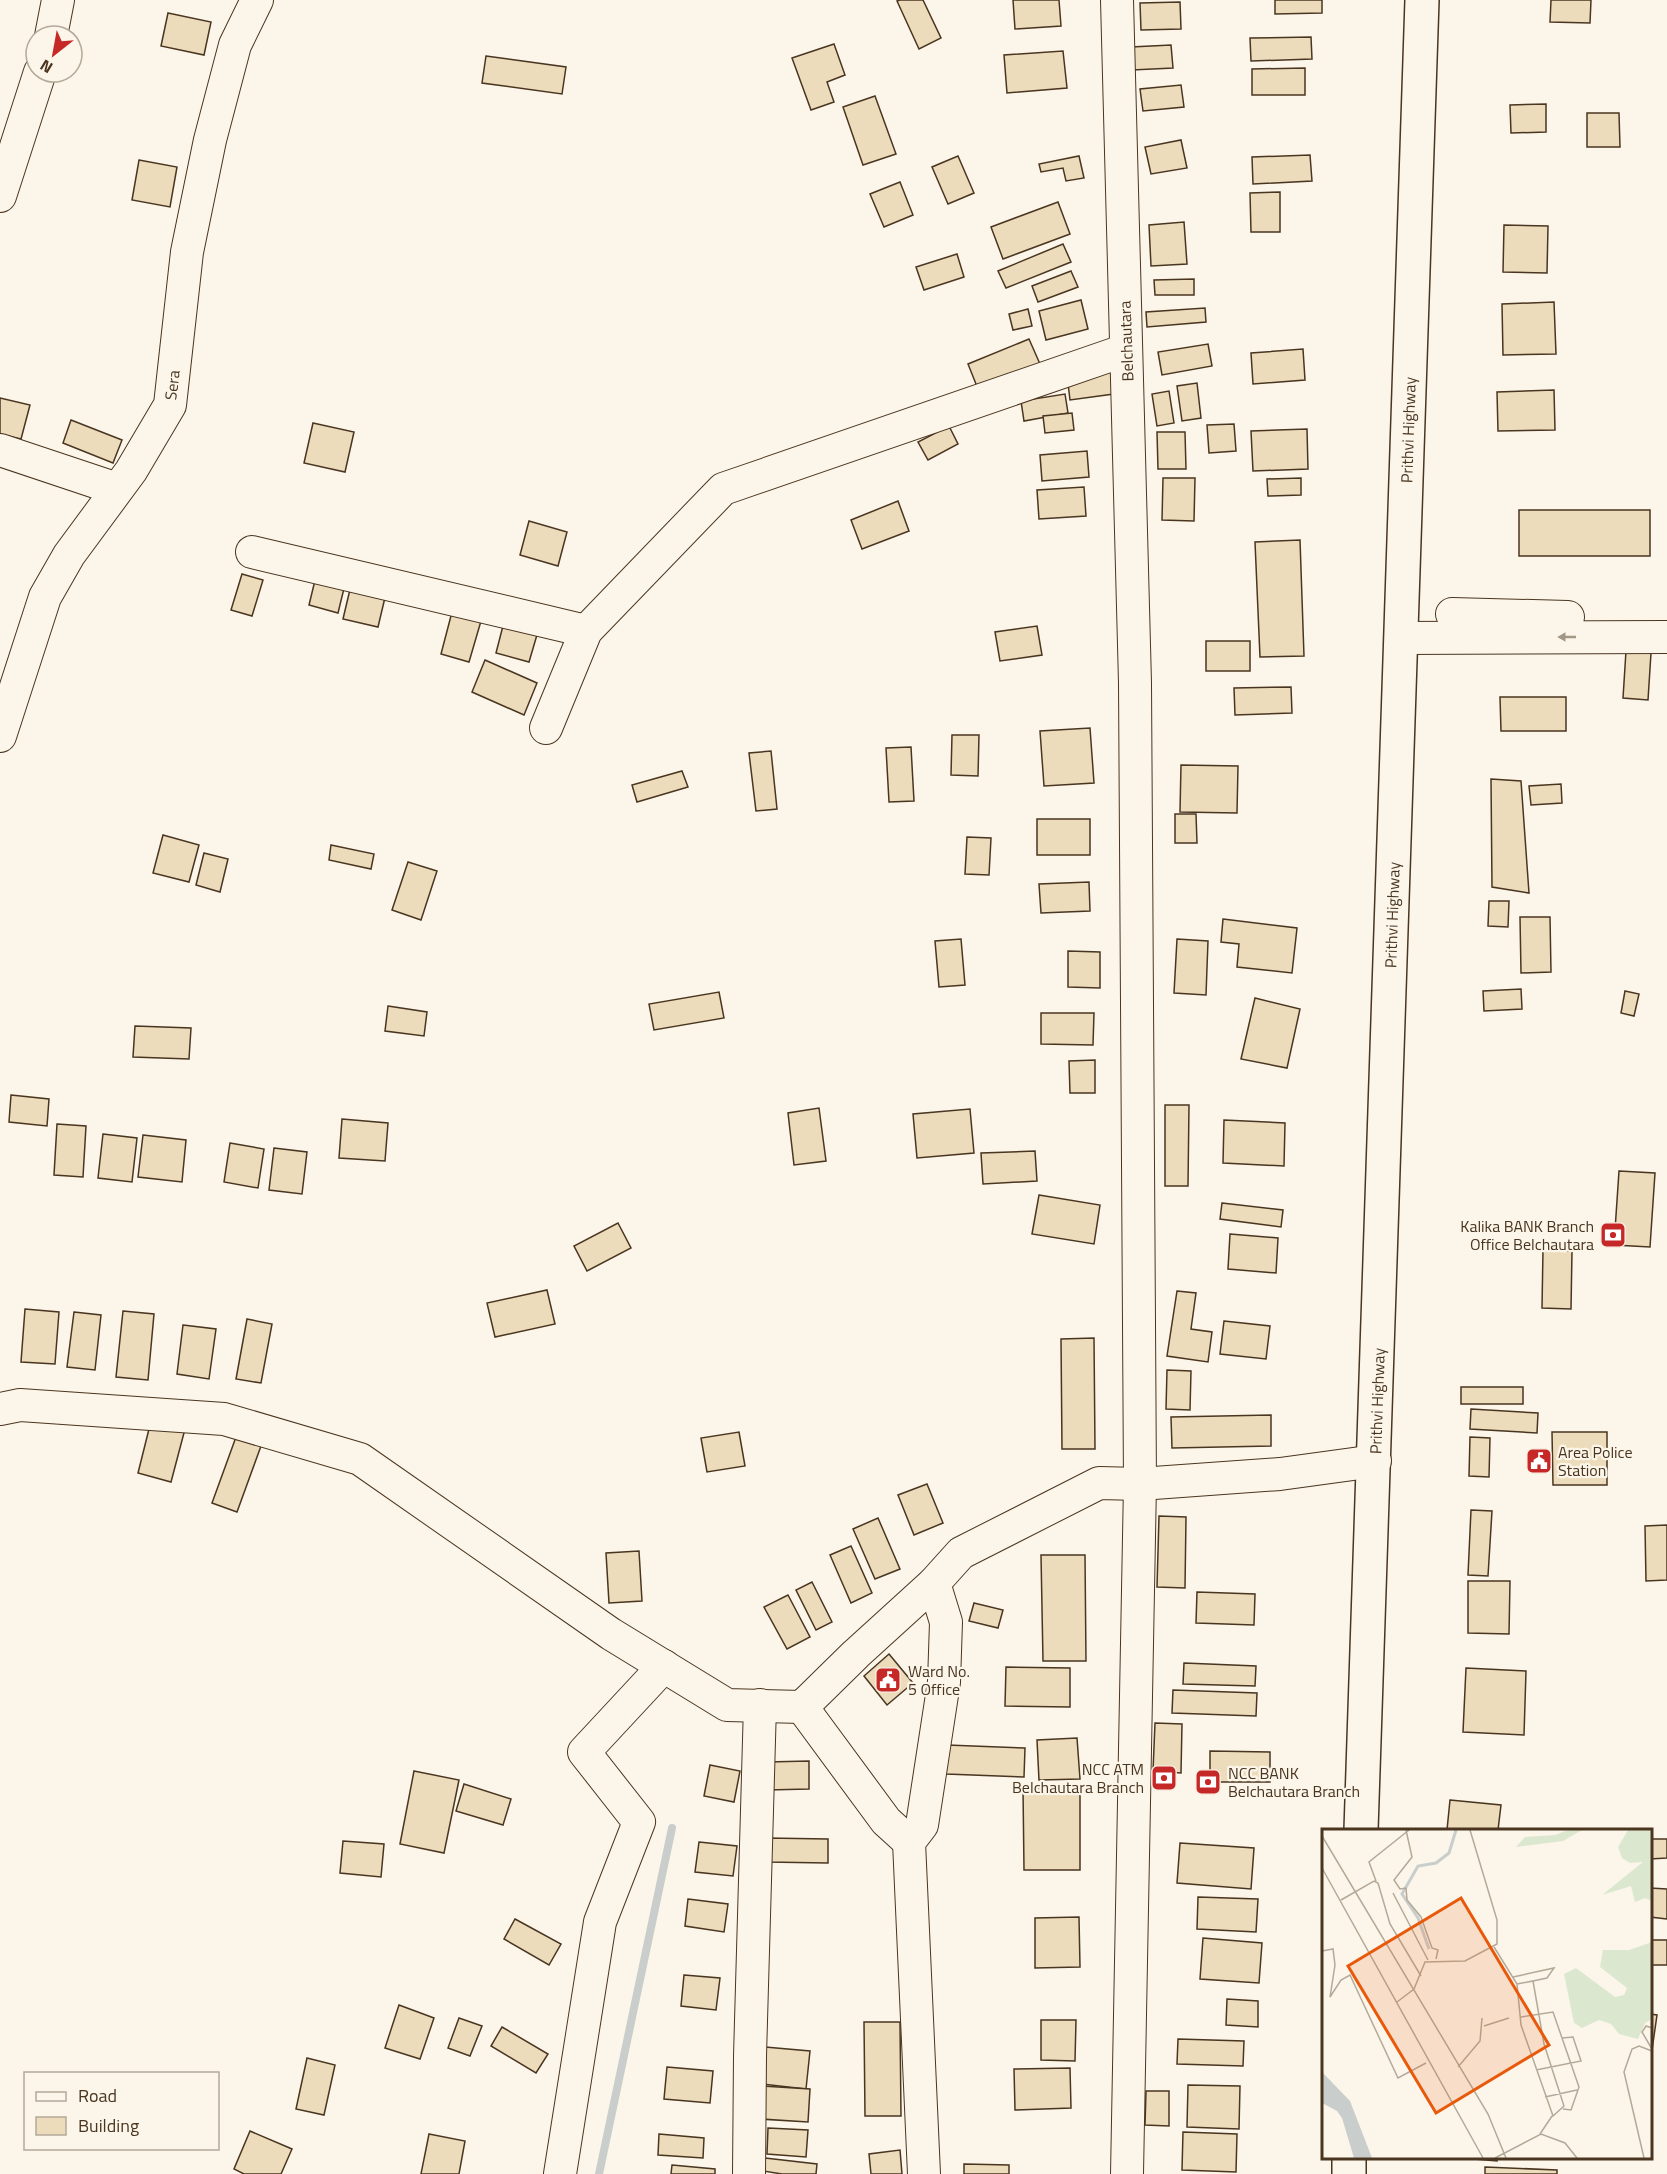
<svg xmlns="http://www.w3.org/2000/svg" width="1667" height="2174" viewBox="0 0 1667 2174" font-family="'Titillium Web',sans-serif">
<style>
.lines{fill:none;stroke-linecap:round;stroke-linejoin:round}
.stream{stroke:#c9cecd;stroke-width:8}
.building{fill:#ecdcbc;stroke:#4a3520;stroke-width:1.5}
.minor-casing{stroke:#4a3520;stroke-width:34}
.highway-casing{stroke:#4a3520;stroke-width:36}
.minor{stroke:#fbf6e9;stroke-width:32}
.highway{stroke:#fbf6e9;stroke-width:33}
.oneway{fill:#a29684}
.labels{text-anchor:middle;stroke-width:4.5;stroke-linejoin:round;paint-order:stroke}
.street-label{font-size:16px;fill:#4a3520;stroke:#fbf6e9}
.poi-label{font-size:16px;fill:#4a3520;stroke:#fbf6e9;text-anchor:start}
.inset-river{fill:none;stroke:#c9cecd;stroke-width:3}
.inset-road{fill:none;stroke:#b4a999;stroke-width:1.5}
.view{fill:#e8590c;fill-opacity:0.15;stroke:#e8590c;stroke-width:3}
.inset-edge{fill:none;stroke:#4a3520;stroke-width:3}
</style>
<rect width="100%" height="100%" fill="#fbf6e9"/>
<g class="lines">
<polyline class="stream" points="599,2174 672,1828"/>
</g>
<g class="building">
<polygon points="900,0 923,0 941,38 919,49 897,1"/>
<polygon points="1013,0 1059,0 1061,26 1015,29"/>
<polygon points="1275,0 1322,0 1322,13 1275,14"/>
<polygon points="1551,0 1591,0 1590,23 1550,22"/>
<polygon points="1180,2 1181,29 1141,30 1140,3"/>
<polygon points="168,13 211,22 204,55 161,46"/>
<polygon points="1311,37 1312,59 1251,61 1250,38"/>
<polygon points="834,44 845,75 827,82 834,102 811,110 792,58"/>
<polygon points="1171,45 1173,68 1132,70 1131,47"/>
<polygon points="1063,51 1067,88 1007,93 1004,55"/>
<polygon points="486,56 566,67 562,94 482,83"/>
<polygon points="1305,68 1305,95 1252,95 1252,69"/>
<polygon points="1181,85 1184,107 1143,111 1140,89"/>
<polygon points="875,96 896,154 863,165 843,107"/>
<polygon points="1546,104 1546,132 1511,133 1510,105"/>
<polygon points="1587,113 1619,113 1620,147 1587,147"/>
<polygon points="1181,140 1187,168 1151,174 1145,147"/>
<polygon points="1310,155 1312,181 1253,184 1252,157"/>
<polygon points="958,156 974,193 948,204 932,167"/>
<polygon points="1079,156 1084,178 1066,181 1063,168 1041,172 1039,164"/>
<polygon points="139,160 177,167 170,207 132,200"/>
<polygon points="900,182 913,215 884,227 870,194"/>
<polygon points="1280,192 1280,232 1251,232 1250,193"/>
<polygon points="1058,202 1070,234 1003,259 991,227"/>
<polygon points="1184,222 1187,264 1151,266 1149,225"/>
<polygon points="1504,225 1548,226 1547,273 1503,272"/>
<polygon points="1063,244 1071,262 1006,288 998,271"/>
<polygon points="957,254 964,277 924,290 916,267"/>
<polygon points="1071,271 1078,287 1038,302 1032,286"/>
<polygon points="1194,279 1194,295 1155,295 1154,280"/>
<polygon points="1081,300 1088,329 1046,340 1039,311"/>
<polygon points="1554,302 1556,354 1503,355 1502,304"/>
<polygon points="1205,308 1206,322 1147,327 1146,312"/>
<polygon points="1028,309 1032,326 1013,330 1009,314"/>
<polygon points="1029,339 1040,364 978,389 968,364"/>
<polygon points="1208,344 1212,366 1162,375 1158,352"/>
<polygon points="1303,349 1305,380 1253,384 1251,353"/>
<polygon points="1118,369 1121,393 1070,400 1067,375"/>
<polygon points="1197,383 1201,418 1182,421 1177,386"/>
<polygon points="1554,390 1555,430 1498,431 1497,392"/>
<polygon points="1169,391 1174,423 1157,426 1152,394"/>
<polygon points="1065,394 1068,413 1024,421 1021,401"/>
<polygon points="0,398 30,405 21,439 0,434"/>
<polygon points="1072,413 1074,430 1045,433 1043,416"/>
<polygon points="71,420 122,440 113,463 63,443"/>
<polygon points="313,423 354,432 345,472 304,463"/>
<polygon points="1234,424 1236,451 1209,453 1207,425"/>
<polygon points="949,426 958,444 928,460 918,442"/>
<polygon points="1307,429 1308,469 1253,471 1251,431"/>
<polygon points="1157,432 1185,432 1186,469 1158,469"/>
<polygon points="1087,451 1089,477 1042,481 1040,455"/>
<polygon points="1163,478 1195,478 1194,521 1162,520"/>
<polygon points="1301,478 1301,495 1268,496 1267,479"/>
<polygon points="1084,487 1086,516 1039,519 1037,490"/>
<polygon points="898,501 909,531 862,549 851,520"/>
<rect x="1519" y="510" width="131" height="46"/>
<polygon points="529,521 567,532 558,566 520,555"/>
<polygon points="1300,540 1304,656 1260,657 1255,542"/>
<polygon points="318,568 347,576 338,613 309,605"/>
<polygon points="242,574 263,580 252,616 231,610"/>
<polygon points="352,581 387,589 378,627 343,619"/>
<polygon points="452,612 481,621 469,662 441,654"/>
<polygon points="505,618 539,628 529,662 496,653"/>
<polygon points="1037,626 1042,655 1000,661 995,632"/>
<rect x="1206" y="641" width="44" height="30"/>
<polygon points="1626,651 1651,653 1648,700 1623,698"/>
<polygon points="485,660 537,683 524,715 472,692"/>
<polygon points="1291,687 1292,713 1235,715 1234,688"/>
<polygon points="1500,697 1566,697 1566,731 1501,731"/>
<polygon points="1090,728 1094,783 1044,786 1040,731"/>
<polygon points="952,735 979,735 978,776 951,775"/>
<polygon points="911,747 914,801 889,802 886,748"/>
<polygon points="771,751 777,809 756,811 749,753"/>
<polygon points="1181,765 1238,766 1237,813 1180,812"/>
<polygon points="682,771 688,787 637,802 632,785"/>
<polygon points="1491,779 1521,781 1529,893 1492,887"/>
<polygon points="1561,784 1562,803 1531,805 1529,786"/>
<polygon points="1175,814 1196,814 1197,843 1175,843"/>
<rect x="1037" y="819" width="53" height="36"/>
<polygon points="163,835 199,845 189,882 153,873"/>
<polygon points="967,837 991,838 989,875 965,874"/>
<polygon points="331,845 374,854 371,869 329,860"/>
<polygon points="204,853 228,859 220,892 196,885"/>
<polygon points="408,862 437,871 421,920 392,910"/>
<polygon points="1089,882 1090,911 1041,913 1039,884"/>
<polygon points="1489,901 1509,901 1508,927 1488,926"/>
<polygon points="1520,917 1550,917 1551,972 1521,973"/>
<polygon points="1223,919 1297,928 1292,973 1237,967 1239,944 1221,942"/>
<polygon points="961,939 965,985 939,987 935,941"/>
<polygon points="1177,939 1208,941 1206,995 1174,993"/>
<polygon points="1068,951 1100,952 1100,988 1068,987"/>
<polygon points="1521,989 1522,1009 1484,1011 1483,991"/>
<polygon points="1625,991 1639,994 1634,1016 1621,1013"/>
<polygon points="719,992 724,1018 654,1030 649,1004"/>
<polygon points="1255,998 1300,1009 1287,1068 1241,1059"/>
<polygon points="388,1006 427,1012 424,1036 385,1031"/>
<polygon points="1041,1013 1094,1013 1093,1045 1041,1044"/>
<polygon points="135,1026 191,1028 189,1059 133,1057"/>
<polygon points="1095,1060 1095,1093 1070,1093 1069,1061"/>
<polygon points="11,1095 49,1099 47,1126 9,1122"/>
<polygon points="1165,1105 1189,1105 1188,1186 1165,1186"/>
<polygon points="819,1108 826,1161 794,1165 788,1113"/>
<polygon points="970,1109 974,1153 917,1158 913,1114"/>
<polygon points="342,1119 388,1123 385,1161 339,1158"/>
<polygon points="1224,1120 1285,1123 1284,1166 1223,1163"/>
<polygon points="57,1124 86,1126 83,1177 54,1175"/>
<polygon points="103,1134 137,1138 132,1182 98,1178"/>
<polygon points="143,1135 186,1140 182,1182 138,1177"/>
<polygon points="230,1143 264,1149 258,1188 224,1182"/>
<polygon points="274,1148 307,1152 302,1194 269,1190"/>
<polygon points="1035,1151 1037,1181 983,1184 981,1153"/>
<polygon points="1619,1171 1655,1173 1650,1247 1614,1245"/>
<polygon points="1039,1195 1100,1205 1094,1244 1032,1234"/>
<polygon points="1222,1203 1283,1210 1281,1227 1220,1219"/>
<polygon points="618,1223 631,1248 587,1271 574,1246"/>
<polygon points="1230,1234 1278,1238 1276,1273 1228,1269"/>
<polygon points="1543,1250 1572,1251 1571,1309 1542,1308"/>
<polygon points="547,1290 555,1324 495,1337 487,1303"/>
<polygon points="1177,1291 1196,1293 1191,1329 1212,1332 1208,1362 1167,1356"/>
<polygon points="25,1309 59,1312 55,1364 21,1362"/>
<polygon points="123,1311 154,1314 148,1380 116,1377"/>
<polygon points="74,1312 101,1315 95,1370 67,1367"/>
<polygon points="247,1319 272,1324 261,1383 236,1379"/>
<polygon points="1224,1321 1270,1326 1266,1359 1220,1354"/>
<polygon points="183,1325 216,1329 209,1379 177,1374"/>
<polygon points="1094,1338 1095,1449 1062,1449 1061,1339"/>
<polygon points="1167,1370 1191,1371 1190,1410 1166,1409"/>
<rect x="1461" y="1387" width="62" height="17"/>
<polygon points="1471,1409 1538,1413 1537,1433 1470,1429"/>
<polygon points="1271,1415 1271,1446 1172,1448 1171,1417"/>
<polygon points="151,1421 185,1429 171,1482 138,1473"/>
<polygon points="739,1432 745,1466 707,1472 701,1438"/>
<polygon points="1552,1432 1607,1432 1607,1485 1553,1485"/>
<polygon points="236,1437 261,1446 237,1512 212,1503"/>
<polygon points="1470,1437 1490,1438 1489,1477 1469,1476"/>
<polygon points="927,1484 943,1523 914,1535 898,1495"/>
<polygon points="1471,1510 1492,1511 1488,1576 1468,1575"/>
<polygon points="1159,1516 1186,1517 1185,1588 1157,1587"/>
<polygon points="878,1518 900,1569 875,1579 853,1529"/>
<polygon points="1667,1525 1667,1580 1646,1581 1645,1526"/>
<polygon points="851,1546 872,1593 851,1603 830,1555"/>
<polygon points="639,1551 642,1601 609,1603 606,1553"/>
<polygon points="1041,1555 1085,1555 1086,1661 1043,1661"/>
<polygon points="1468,1581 1510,1581 1509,1634 1468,1633"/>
<polygon points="812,1582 832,1622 816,1630 796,1590"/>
<polygon points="1197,1592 1255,1594 1254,1625 1196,1623"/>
<polygon points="788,1595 810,1637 787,1649 764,1607"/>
<polygon points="974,1603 1003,1610 998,1628 969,1621"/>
<polygon points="889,1654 913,1683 887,1705 864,1676"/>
<polygon points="1184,1663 1256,1666 1255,1686 1183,1684"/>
<polygon points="1006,1667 1070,1668 1070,1707 1005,1706"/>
<polygon points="1466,1668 1526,1671 1524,1735 1463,1732"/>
<polygon points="1173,1690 1257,1693 1256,1716 1172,1713"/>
<polygon points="1155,1723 1182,1724 1181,1773 1153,1771"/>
<polygon points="1077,1738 1080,1779 1039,1780 1037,1740"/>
<polygon points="947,1745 1025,1748 1024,1777 946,1774"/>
<polygon points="1210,1751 1270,1752 1270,1782 1210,1782"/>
<polygon points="809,1761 809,1789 767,1790 767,1762"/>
<polygon points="710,1765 740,1771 734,1802 704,1796"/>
<polygon points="414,1771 459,1780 444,1853 400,1844"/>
<polygon points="464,1784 511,1799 503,1825 456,1811"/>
<polygon points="1023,1788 1080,1788 1080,1870 1024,1870"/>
<polygon points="1450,1800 1501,1805 1498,1830 1447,1830"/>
<polygon points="766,1838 828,1839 828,1863 766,1862"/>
<polygon points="1650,1839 1667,1839 1667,1858 1650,1859"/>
<polygon points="343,1841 384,1844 381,1877 340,1873"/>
<polygon points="699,1842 737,1846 733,1876 695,1872"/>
<polygon points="1180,1843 1254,1848 1251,1889 1177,1883"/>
<polygon points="1650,1888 1667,1889 1667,1919 1650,1917"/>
<polygon points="1198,1897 1258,1899 1256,1932 1197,1929"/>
<polygon points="688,1899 728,1904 724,1932 685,1926"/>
<polygon points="1079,1917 1080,1967 1035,1968 1035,1918"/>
<polygon points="515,1919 561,1944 549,1965 504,1939"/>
<polygon points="1203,1938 1262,1943 1259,1983 1200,1979"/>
<rect x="1650" y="1940" width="17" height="25"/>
<polygon points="684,1975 720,1978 716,2010 681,2006"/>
<polygon points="1227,1999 1258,2001 1258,2027 1226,2025"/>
<polygon points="399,2005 434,2018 420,2059 385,2048"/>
<polygon points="1650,2014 1657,2015 1652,2050 1650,2050"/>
<polygon points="459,2018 482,2026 470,2056 448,2048"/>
<polygon points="1041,2020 1076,2020 1075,2061 1041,2060"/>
<polygon points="864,2022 900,2022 901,2116 865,2116"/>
<polygon points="502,2027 548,2054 536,2073 491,2046"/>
<polygon points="1178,2039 1244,2041 1243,2066 1177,2064"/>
<polygon points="765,2047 810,2051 806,2089 761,2084"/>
<polygon points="307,2058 335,2065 324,2115 296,2109"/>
<polygon points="667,2067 713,2071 710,2103 664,2099"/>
<polygon points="1070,2068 1071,2108 1015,2110 1014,2069"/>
<polygon points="1188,2085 1240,2086 1239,2129 1187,2127"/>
<polygon points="762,2086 810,2089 808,2122 760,2119"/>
<polygon points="1146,2091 1169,2091 1169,2126 1145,2125"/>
<polygon points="768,2128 808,2130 806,2157 767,2154"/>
<polygon points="250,2131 292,2149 281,2174 244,2174 234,2169"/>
<polygon points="1183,2132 1237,2134 1236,2172 1182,2170"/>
<polygon points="429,2134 465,2141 459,2174 421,2174"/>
<polygon points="659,2134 704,2138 703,2158 658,2155"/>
<polygon points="900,2150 902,2174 871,2174 869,2154"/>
<polygon points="765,2158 817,2164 816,2174 782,2174 763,2171"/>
<polygon points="1462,2158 1497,2158 1497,2161"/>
<polygon points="964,2164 1009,2165 1009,2174 964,2174"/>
<polygon points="672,2165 715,2169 715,2174 671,2174"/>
<polygon points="1485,2167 1557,2170 1557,2174 1485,2174"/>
</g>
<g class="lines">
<g class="minor-casing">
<g id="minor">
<polyline points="1117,0 1135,683 1140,1484 1127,2174"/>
<polyline points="51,36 58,0"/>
<polyline points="0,196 40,72"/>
<polyline points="0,450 117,489"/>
<polyline points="252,552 586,631"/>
<polyline points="1452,614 1568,617"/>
<polyline points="1401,638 1667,637"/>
<polyline points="546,728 586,631 723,489 1126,350"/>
<polyline points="0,736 45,597 69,555 131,471 170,405 187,252 210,140 235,45 257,0"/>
<polyline points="0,1409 20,1405 224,1419 360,1459 611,1634 727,1705 802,1707 856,1654 934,1583 961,1553 1099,1483 1140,1484 1280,1474 1375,1461"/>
<polyline points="802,1707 886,1821 909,1842"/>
<polyline points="560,2174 600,1922 639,1822 584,1752 664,1666"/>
<polyline points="749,2174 750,2056 760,1705"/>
<polyline points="924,2174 909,1842 922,1825 944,1682 946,1622 934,1583"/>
</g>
</g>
<g class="highway-casing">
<g id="highway">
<polyline points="1361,1830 1422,0"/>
<polyline points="1349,2174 1349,2158"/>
</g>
</g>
<use href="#minor" class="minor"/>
<use href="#highway" class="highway"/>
</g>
<defs><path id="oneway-solid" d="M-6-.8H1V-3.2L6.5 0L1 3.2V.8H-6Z" transform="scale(1.5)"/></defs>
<use class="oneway" href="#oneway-solid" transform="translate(1567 637) rotate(180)"/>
<defs>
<g id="bank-square" transform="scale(1.35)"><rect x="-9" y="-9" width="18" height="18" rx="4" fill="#c62828" stroke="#fbf6e9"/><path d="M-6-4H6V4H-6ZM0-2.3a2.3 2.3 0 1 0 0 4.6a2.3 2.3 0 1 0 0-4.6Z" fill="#fff"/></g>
<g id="civic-square" transform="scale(1.35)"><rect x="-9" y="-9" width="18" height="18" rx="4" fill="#c62828" stroke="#fbf6e9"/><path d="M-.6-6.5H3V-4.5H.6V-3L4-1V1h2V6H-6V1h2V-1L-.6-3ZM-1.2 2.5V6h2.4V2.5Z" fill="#fff"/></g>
</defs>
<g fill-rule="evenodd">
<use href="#bank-square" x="1613" y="1235"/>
<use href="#civic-square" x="1539" y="1461"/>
<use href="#civic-square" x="888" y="1680"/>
<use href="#bank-square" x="1164" y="1778"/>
<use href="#bank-square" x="1208" y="1782"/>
</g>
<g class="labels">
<g class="street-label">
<text transform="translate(1126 341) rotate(-92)" y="6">Belchautara</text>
<text transform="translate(172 385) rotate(-83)" y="6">Sera</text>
<text transform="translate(1408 430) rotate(-88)" y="6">Prithvi Highway</text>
<text transform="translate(1392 915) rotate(-88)" y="6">Prithvi Highway</text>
<text transform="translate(1377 1401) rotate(-88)" y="6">Prithvi Highway</text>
</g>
<g class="poi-label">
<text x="1594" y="1232" text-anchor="end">Kalika BANK Branch<tspan x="1594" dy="18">Office Belchautara</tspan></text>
<text x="1558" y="1458">Area Police<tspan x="1558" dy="18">Station</tspan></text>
<text x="908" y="1677">Ward No.<tspan x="908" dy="18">5 Office</tspan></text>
<text x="1144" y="1775" text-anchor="end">NCC ATM<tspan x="1144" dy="18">Belchautara Branch</tspan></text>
<text x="1228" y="1779">NCC BANK<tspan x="1228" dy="18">Belchautara Branch</tspan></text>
</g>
</g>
<g transform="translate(1322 1829)">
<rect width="330" height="330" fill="#fbf6e9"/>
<path d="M246,1H260L241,12L194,18L203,8L233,6ZM306,1H330V72L323,69L313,73L309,57L280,66L321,33L308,34L300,29L296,18ZM330,113V190L323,194L316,210L297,205L289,195L277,191L260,199L252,194L242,145L254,139L293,168L302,166L305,159L278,138L281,121H307Z" fill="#dce7d0"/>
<path d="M0,243L28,272L50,329H32L20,289L15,282L0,274Z" fill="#c9cecd"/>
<path class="inset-river" d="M107,120L96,89L80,65L96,37L114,34L127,24L134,1"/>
<path class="inset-road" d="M84,1L90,28L72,51L78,60L84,59L85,71L99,88L110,119L116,121L114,130M0,7L166,285L184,329M0,39L161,329M54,52L47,33L87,1M71,64L106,131M19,71L52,52L56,54L68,95L99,147M172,118L195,155L199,196L231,287L242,277L222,215L211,152L195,155M0,122L11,120L13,136L8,168L19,151L28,146L76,249L104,234M191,148L232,139L225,149L211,152M75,173L92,160L103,133L143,132L175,115V91L148,1M199,188L231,183L257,258L249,281L241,280M162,197L187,189M330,199L324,197L320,203L330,220M136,238L158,212L160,189M214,241L259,232L251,208L240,209M223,268L255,261M218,305L230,287M173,329L219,305L243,314L255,329M322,329L302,243L310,220L317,217L330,222"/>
<path class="view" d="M139,69L227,216L114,284L26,137Z"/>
<rect width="330" height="330" class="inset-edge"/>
</g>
<rect x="24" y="2072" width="195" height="78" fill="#fbf6e9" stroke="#b4a999" stroke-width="1.5"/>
<rect x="36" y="2092" width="30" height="9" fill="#fbf6e9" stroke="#b4a999" stroke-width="1.5"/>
<text x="78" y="2102" font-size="18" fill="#4a3520">Road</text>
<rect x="36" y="2117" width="30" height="18" fill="#ecdcbc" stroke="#b4a999" stroke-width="1.5"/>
<text x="78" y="2132" font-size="18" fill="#4a3520">Building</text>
<g transform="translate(54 54) rotate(211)"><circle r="28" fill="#fbf6e9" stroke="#b4a999" stroke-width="1.5"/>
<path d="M0-4.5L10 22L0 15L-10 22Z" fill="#c62828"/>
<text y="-9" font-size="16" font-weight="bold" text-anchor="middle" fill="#4a3520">N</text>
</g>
</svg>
